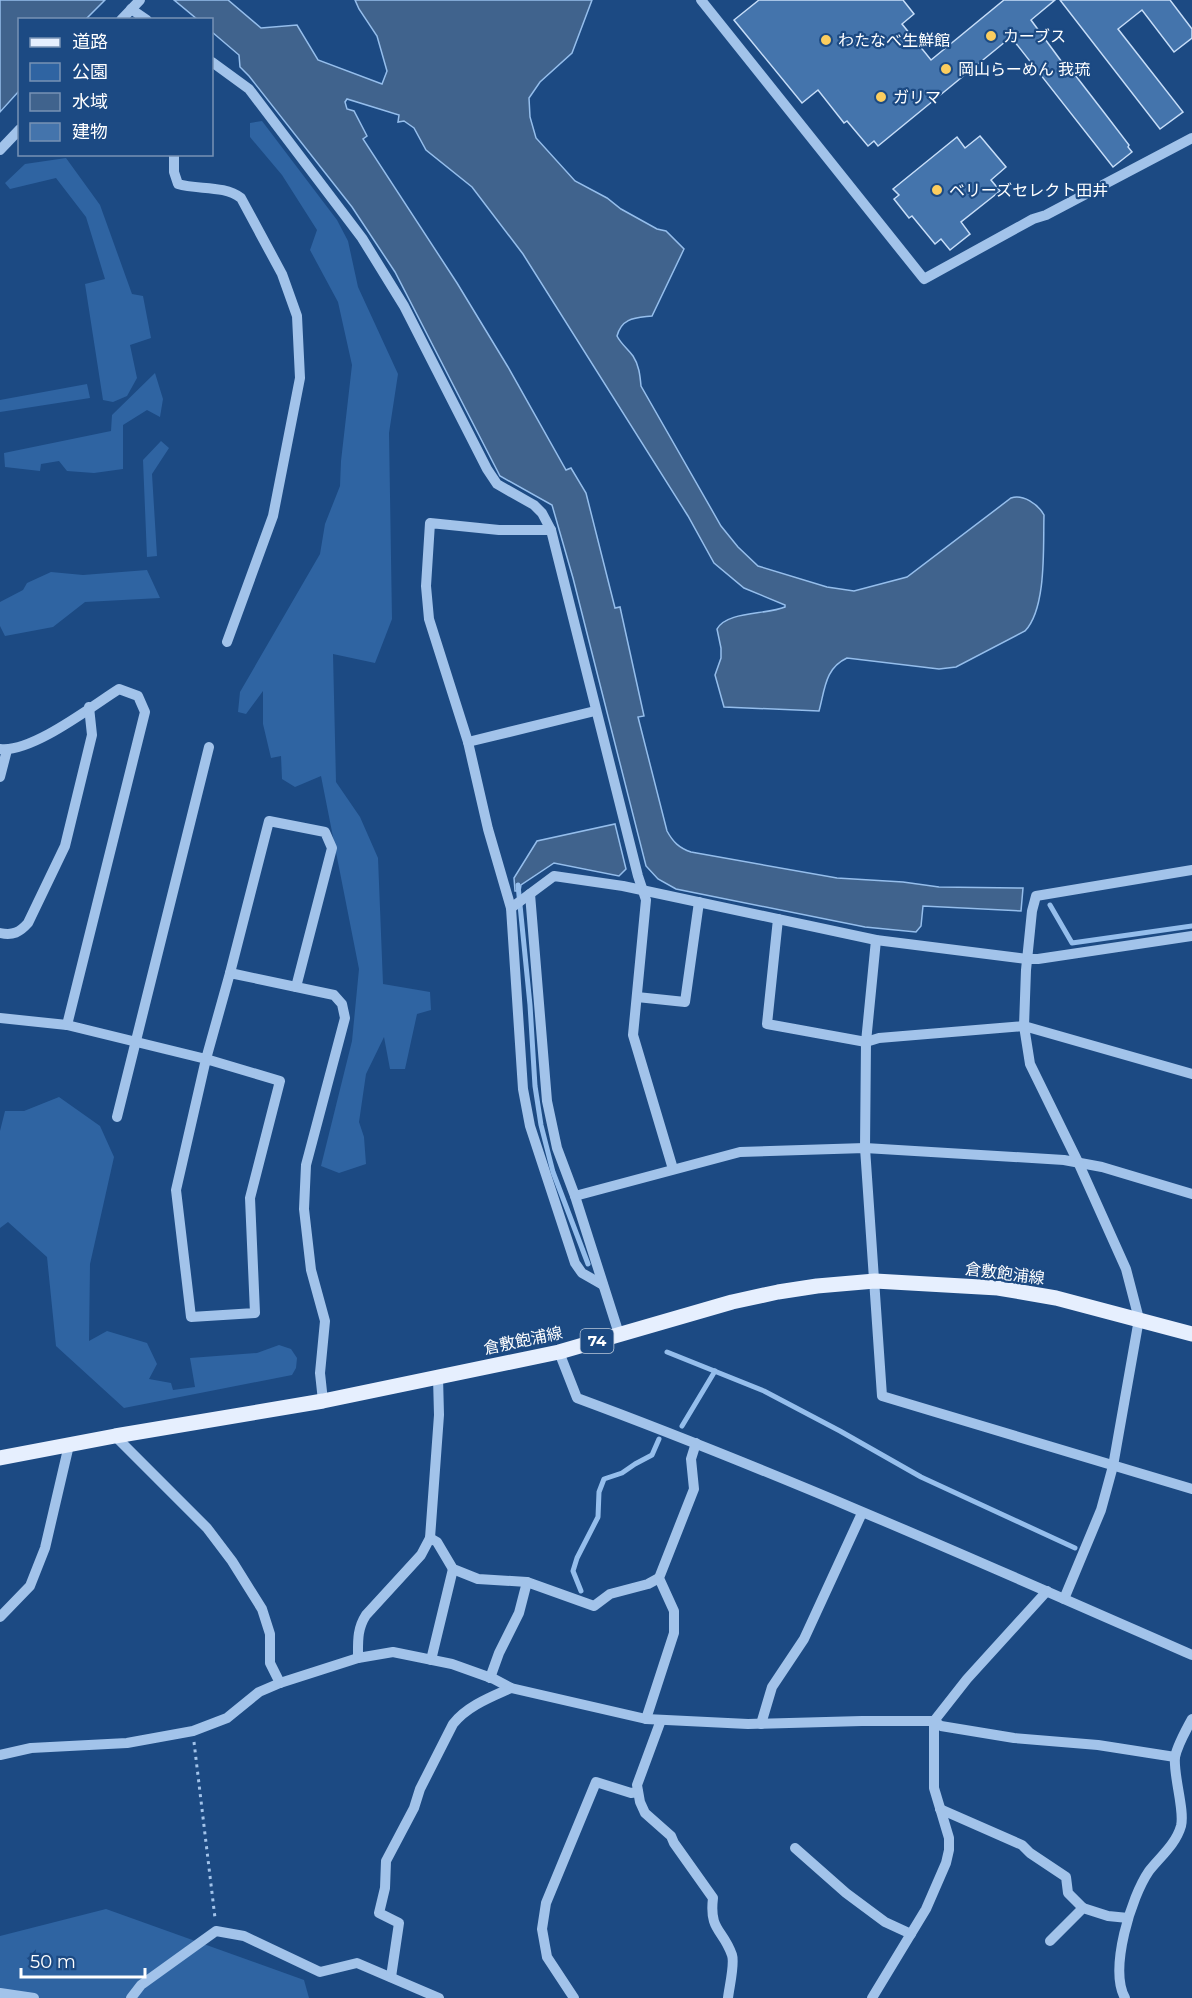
<svg xmlns="http://www.w3.org/2000/svg" width="1192" height="1998" viewBox="0 0 1192 1998" font-family="Montserrat,'Noto Sans JP',sans-serif">
<style>
.green{fill:#2f64a2}
.water{fill:#40638d;stroke:#95beec;stroke-width:1.5}
.lines{fill:none;stroke-linecap:round;stroke-linejoin:round}
.stream{stroke:#95beec;stroke-width:5}
.building{fill:#4474ac;stroke:#c6ddf8;stroke-width:1.5}
.path{stroke:#a2c3ea;stroke-width:3;stroke-dasharray:3 4.5;stroke-linecap:butt}
.minor{stroke:#a2c3ea;stroke-width:10}
.major{stroke:#e6effe;stroke-width:15}
.poi-dot{fill:#fbcd5f;stroke:#1c4a83;stroke-width:2}
.labels{text-anchor:middle;stroke-width:4.5;stroke-linejoin:round;paint-order:stroke}
.shield{fill:#1c4a83;stroke:#bbc9da;stroke-width:1.5}
.shield-label{font-size:15px;font-weight:bold;fill:#fff}
.poi-label{font-size:16px;fill:#fff;stroke:#1c4a83;text-anchor:start}
.street-label{font-size:16px;fill:#fff;stroke:#1c4a83}
</style>
<rect width="100%" height="100%" fill="#1c4a83"/>
<g class="green">
<polygon points="262,121 337,220 348,241 358,287 398,374 389,433 392,619 375,663 333,654 336,782 360,817 378,858 383,984 430,992 431,1010 417,1014 405,1069 390,1069 384,1037 366,1074 359,1122 364,1137 366,1164 339,1173 321,1166 352,1041 359,969 321,776 295,787 282,779 281,756 271,758 263,724 263,691 246,714 238,712 240,692 320,554 325,524 340,486 341,461 352,365 338,302 310,250 317,230 282,175 250,137 250,123"/>
<polygon points="66,158 100,205 132,294 143,296 151,338 130,345 137,378 127,396 113,402 103,400 85,284 105,279 86,217 56,178 10,189 5,183 25,164"/>
<polygon points="155,373 163,399 160,417 147,410 123,425 123,469 94,473 67,471 59,461 41,464 40,471 5,467 4,453 111,431 112,415"/>
<polygon points="87,384 90,398 0,412 0,400"/>
<polygon points="161,441 169,448 152,474 157,556 147,557 143,460"/>
<polygon points="147,570 160,598 85,602 53,627 5,636 0,626 0,602 23,590 27,583 51,572 83,575"/>
<polygon points="59,1097 100,1126 114,1157 90,1264 89,1341 107,1331 147,1343 157,1364 149,1379 171,1383 173,1390 195,1387 190,1358 257,1353 279,1345 291,1349 297,1358 296,1368 292,1375 124,1408 56,1346 47,1257 8,1222 0,1228 0,1131 5,1111 24,1111"/>
<polygon points="106,1909 304,1980 309,1998 0,1998 0,1936"/>
</g>
<g class="water">
<polygon points="0,0 105,0 86,19 20,20 19,91 0,112"/>
<path d="M174,0H228L261,28L297,25L318,60L382,84L387,71L377,36L359,9L355,0H592L572,53L540,82L529,98L530,117L536,138L575,181L607,198L621,209L657,229L666,231L684,249L652,316C636,318 622,317 617,336C621,344 628,349 633,356C639,365 640,375 641,386L721,526L738,547L758,566L827,587L854,591L907,577L1011,498C1023,494 1038,504 1044,515C1043,545 1047,608 1025,631L956,667L939,669L847,658C825,668 825,689 819,711L724,707L715,675L721,658V648L717,629C727,611 766,615 785,607V605L744,588L714,563L688,516L523,254L472,187L426,150L414,128L404,121L398,122L399,115L347,99L345,102L347,109L354,111L367,136L363,139L457,283L508,367L566,470L571,468L586,493L615,608L620,607L644,716L638,717L667,831C673,842 679,848 691,852L837,878L903,882L939,887L1023,888L1021,911L923,906L921,926L916,932L865,927L676,889L658,879L646,866L573,578L552,505L500,476L395,272L352,207L249,76L240,67L239,55L212,32V20L197,19Z"/>
<polygon points="615,824 626,869 619,876 554,863 521,885 520,891 515,891 514,878 537,841"/>
</g>
<g class="lines">
<g class="stream">
<polyline points="518,885 530,1005 535,1086 541,1125 553,1172 588,1264"/>
<polyline points="1050,905 1072,943 1192,926"/>
<polyline points="667,1352 764,1391 840,1431 921,1477 1075,1548"/>
<polyline points="682,1426 715,1371"/>
<polyline points="581,1591 573,1571 577,1558 598,1517 599,1492 604,1479 622,1473 635,1464 652,1455 659,1439"/>
</g>
</g>
<g class="building">
<polygon points="759,0 903,0 914,14 902,24 931,60 1004,0 1055,0 1031,20 1070,73 1072,71 1106,115 1129,145 1128,147 1132,152 1113,167 1011,37 878,146 874,141 868,146 847,121 844,123 818,90 802,103 734,20"/>
<polygon points="1060,0 1170,0 1192,29 1192,38 1174,52 1142,10 1118,29 1183,112 1160,129"/>
<polygon points="980,136 1006,167 991,180 1000,191 961,222 970,234 950,250 941,239 935,244 912,216 909,218 894,199 899,195 893,189 957,137 965,148"/>
</g>
<g class="lines">
<polyline class="path" points="194,1742 215,1918"/>
<g class="minor">
<polyline points="701,0 924,279 1033,219 1046,215 1192,138"/>
<polyline points="131,9 147,20"/>
<polyline points="121,20 140,0"/>
<polyline points="212,62 249,89 362,238 404,306 487,469 497,484 534,505 542,513 551,530 638,876 646,900 633,1035 673,1169"/>
<polyline points="0,150 20,129"/>
<path d="M174,154V172L178,184C198,190 224,185 241,198L282,274L297,316L300,378L273,516L227,642"/>
<polyline points="551,530 499,530 430,523 426,586 429,619 468,742 488,829 511,908 523,1089 530,1126 575,1263 582,1273 603,1285"/>
<polyline points="468,742 595,711"/>
<path d="M0,749C32,753 92,706 119,689L138,696L145,712L67,1025L206,1059L280,1081L250,1198L255,1313L191,1317L176,1190L206,1059L230,973L334,995L342,1004L345,1018L306,1165L304,1209L311,1270L325,1321L320,1373L323,1401"/>
<polyline points="0,777 7,750"/>
<polyline points="530,894 547,1101 557,1148 575,1196 619,1334"/>
<polyline points="511,908 554,876 623,886 876,940 1027,959 1038,959 1192,936"/>
<polyline points="778,919 767,1024 866,1042 879,1038 1024,1026 1192,1074"/>
<path d="M0,933C13,936 20,932 28,923L65,846L92,735L89,707"/>
<polyline points="876,940 866,1042 865,1148 882,1396 1192,1489"/>
<polyline points="230,973 269,821 325,832 332,848 296,987"/>
<polyline points="637,997 685,1002 699,902"/>
<polyline points="0,1018 67,1025"/>
<polyline points="117,1117 209,747"/>
<polyline points="575,1196 740,1152 865,1148 1064,1160 1102,1167 1192,1194"/>
<path d="M559,1352L577,1398C785,1475 989,1566 1192,1655"/>
<polyline points="115,1436 207,1528 232,1561 262,1609 270,1634 270,1663 280,1683"/>
<polyline points="430,1538 437,1542 453,1569 478,1579 527,1582 594,1606 610,1594 648,1584 659,1578"/>
<polyline points="1064,1599 1101,1510 1113,1466 1139,1319 1126,1269 1078,1162 1030,1064 1024,1026 1026,970 1032,911 1036,896 1192,870"/>
<polyline points="0,1617 30,1586 45,1548 69,1445"/>
<path d="M358,1658C358,1641 357,1629 366,1615L421,1555L430,1538L439,1415L438,1377"/>
<polyline points="431,1660 453,1569"/>
<polyline points="490,1678 499,1653 519,1613 527,1582"/>
<polyline points="646,1719 674,1633 674,1611 659,1578 694,1489 691,1459 696,1443"/>
<path d="M661,1720L637,1785L640,1802L645,1813L671,1836L674,1843L713,1898C709,1931 723,1929 732,1955C735,1964 729,1988 728,1998"/>
<polyline points="761,1724 772,1687 804,1639 862,1513"/>
<polyline points="0,1755 31,1748 127,1743 193,1731 227,1718 259,1692 280,1683 358,1658 393,1652 452,1664 494,1679 511,1688 646,1719 748,1724 862,1721 934,1721 941,1726 1014,1738 1098,1745 1175,1757"/>
<polyline points="940,1809 1022,1845 1030,1853 1066,1877 1068,1893 1083,1908"/>
<polyline points="795,1848 846,1893 885,1922 911,1934"/>
<polyline points="1050,1941 1083,1908 1108,1916 1128,1918"/>
<path d="M391,1977L399,1923L379,1913L385,1888L386,1861L414,1808L420,1789L453,1724C467,1706 491,1697 511,1688"/>
<polyline points="0,1993 34,1998"/>
<polyline points="131,1998 141,1985 216,1931 244,1936 320,1972 357,1963 439,1998"/>
<polyline points="574,1998 547,1957 542,1929 546,1903 596,1782 631,1793 638,1792"/>
<polyline points="872,1998 926,1909 946,1863 949,1850 949,1838 934,1788 934,1721 967,1679 1047,1591"/>
<path d="M1125,1998C1109,1969 1131,1897 1149,1871C1160,1857 1176,1844 1181,1826C1185,1810 1173,1775 1175,1757C1177,1747 1187,1728 1192,1719"/>
</g>
<polyline class="major" points="0,1458 115,1436 323,1401 559,1352 732,1302 778,1292 817,1286 875,1281 998,1288 1056,1298 1192,1334"/>
</g>
<g class="poi-dot">
<circle cx="991" cy="36" r="6"/>
<circle cx="826" cy="40" r="6"/>
<circle cx="946" cy="69" r="6"/>
<circle cx="881" cy="97" r="6"/>
<circle cx="937" cy="190" r="6"/>
</g>
<g class="labels">
<rect class="shield" x="580.5" y="1329" width="33" height="24" rx="4.5"/>
<g class="shield-label">
<text x="597" y="1346">74</text>
</g>
<g class="poi-label">
<text x="1003" y="42">カーブス</text>
<text x="838" y="46">わたなべ生鮮館</text>
<text x="958" y="75">岡山らーめん 我琉</text>
<text x="893" y="103">ガリマ</text>
<text x="949" y="196">ベリーズセレクト田井</text>
</g>
<g class="street-label">
<text transform="translate(1005 1273) rotate(7)" y="6">倉敷飽浦線</text>
<text transform="translate(523 1340) rotate(-12)" y="6">倉敷飽浦線</text>
</g>
</g>
<rect x="18" y="18" width="195" height="138" fill="#1c4a83" stroke="#7792b5" stroke-width="1.5"/>
<rect x="30" y="38" width="30" height="9" fill="#e6effe" stroke="#7792b5" stroke-width="1.5"/>
<text x="72" y="48" font-size="18" fill="#ffffff">道路</text>
<rect x="30" y="63" width="30" height="18" fill="#2f64a2" stroke="#7792b5" stroke-width="1.5"/>
<text x="72" y="78" font-size="18" fill="#ffffff">公園</text>
<rect x="30" y="93" width="30" height="18" fill="#40638d" stroke="#7792b5" stroke-width="1.5"/>
<text x="72" y="108" font-size="18" fill="#ffffff">水域</text>
<rect x="30" y="123" width="30" height="18" fill="#4474ac" stroke="#7792b5" stroke-width="1.5"/>
<text x="72" y="138" font-size="18" fill="#ffffff">建物</text>
<path d="M21 1968v9h124v-9" fill="none" stroke="#ffffff" stroke-width="3"/>
<text x="30" y="1968" font-size="18" fill="#ffffff" stroke="#1c4a83" stroke-width="4.5" paint-order="stroke">50 m</text>
</svg>
